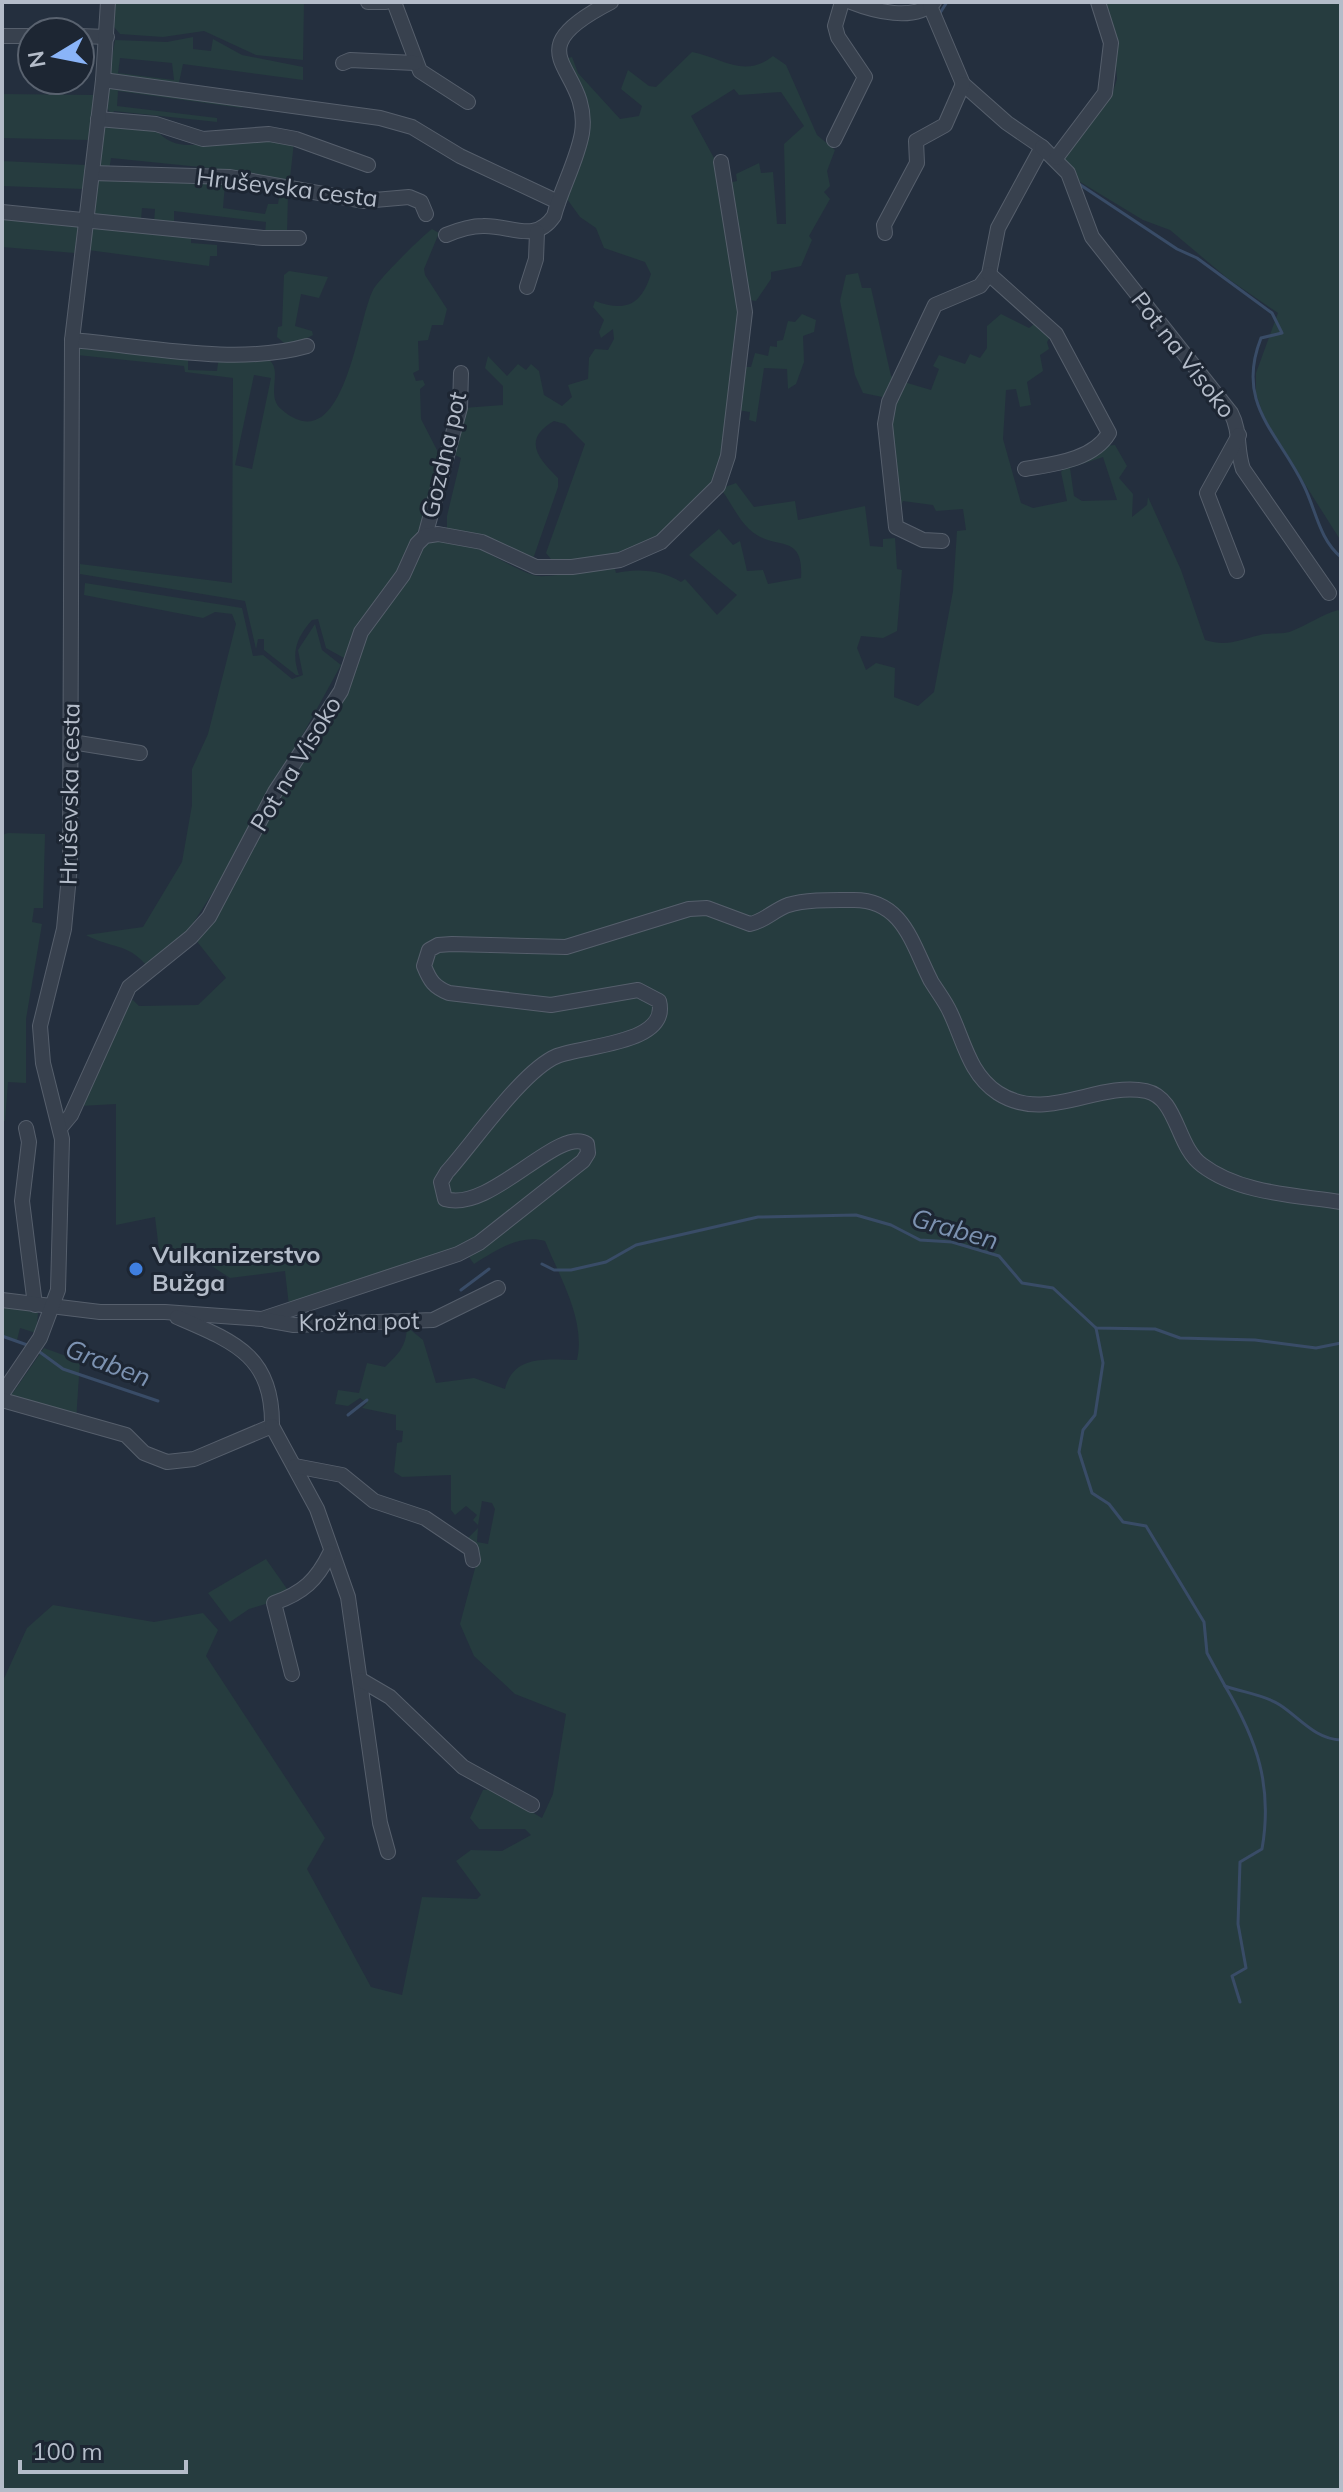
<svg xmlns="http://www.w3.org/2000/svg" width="1343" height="2492" viewBox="0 0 1343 2492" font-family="Mulish,sans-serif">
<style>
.green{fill:#263c3f;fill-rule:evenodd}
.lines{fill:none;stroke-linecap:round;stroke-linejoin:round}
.stream{stroke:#394c67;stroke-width:3}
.minor-casing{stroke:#565f6c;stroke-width:16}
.minor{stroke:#38414e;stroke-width:14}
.shop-dot{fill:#3f7fe0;stroke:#1d2633;stroke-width:3}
.labels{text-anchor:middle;stroke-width:6;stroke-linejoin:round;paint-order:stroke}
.street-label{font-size:24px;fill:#b4bcc9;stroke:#1d2633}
.poi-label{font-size:24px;font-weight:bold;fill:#b4bcc9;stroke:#1d2633;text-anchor:start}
.water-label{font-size:26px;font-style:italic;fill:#7c92b1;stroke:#1d2633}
</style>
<rect width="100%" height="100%" fill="#242f3e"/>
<g class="green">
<polygon points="115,2 304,2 303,60 256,55 204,31 163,37 120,34 114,27"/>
<polygon points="1101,2 1341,2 1341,541 1266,423 1256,394 1256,373 1278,313 1227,278 1170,230 1143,220 1077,180 1062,156 1112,95 1117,79 1115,55"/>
<path d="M193,37V49L211,51L213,39L242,55L303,67V80L183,64L178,87L112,76L110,70L115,40L167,42ZM120,58L172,63L174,80L118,73Z"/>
<path d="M692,52C723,58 744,79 773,56L786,65L817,135L835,150L827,171L830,186L824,192L830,199L809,236L812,240L801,266L771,272V279L756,301L749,300L728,183L737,181L736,174L759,163L761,173L773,172L777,224H786L784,144L804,126L781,92L739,95L734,89L691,116L714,158L738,307C740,346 732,443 714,477C702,502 661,543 634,551C609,559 581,560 555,564L546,553L585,444L565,424L554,421C521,440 539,459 558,478V487L533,559L447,530V516L461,458L451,453L463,408L503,405V386L485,368L488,356L507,376L518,364L526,370L531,364L539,371L544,395L562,406L572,397L568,385L588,379L589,358L595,349L608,350L614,339L613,329L601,338L599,332L604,320L593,307L595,301C625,312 641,306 651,274L645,262L604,248L596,228L580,217L567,199L584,137L565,59L572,57L578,73L620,119L639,116L642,106L621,89L628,70L649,86L656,87Z"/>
<polygon points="110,86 242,103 242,108 118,91 117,106 217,118 217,122 114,111 112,115 106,107"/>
<polygon points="2,94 96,95 90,140 2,138"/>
<path d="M105,124L155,128C176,158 214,140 243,137C259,136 278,140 294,142L289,187L220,169L111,158L109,171L99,167Z"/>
<polygon points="2,161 86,165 83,189 2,186"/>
<polygon points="96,180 212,182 225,184 223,208 265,214 268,204 278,204 280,192 288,193 287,235 265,235 266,222 174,211 174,226 154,224 155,209 142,208 141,220 96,216 92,211"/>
<polygon points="2,215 78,226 75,253 2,247"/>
<polygon points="91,223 191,237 191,243 217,245 217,256 210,256 209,266 88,250"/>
<path d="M432,229L439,233L424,269L425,275L447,309L443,325H432L428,340L418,341L419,370L413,373L416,381L423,380L425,385L420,389L421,419L439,454V471L429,505L400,573L357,630L344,658L326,648L318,619L312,620C296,638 291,653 299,675H296L264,650V639H258L256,649L245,601L80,574V564L232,583L233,378L185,372L184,366L77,355L78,347L188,352V370L217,371L219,356L268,359C284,370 265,395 281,409C344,464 357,321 373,290C378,280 422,236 432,229ZM254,375L271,378L252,469L235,465Z"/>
<polygon points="289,271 328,277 319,298 301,294 295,326 312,331 313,335 289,347 277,337 278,327 282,326 284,275"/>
<polygon points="858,273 862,288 871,288 891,376 896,380 887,398 863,393 855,375 840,301 846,275"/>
<polygon points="802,314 816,320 814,332 803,336 804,362 796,384 788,389 787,369 764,368 756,422 749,420 750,412 737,410 743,367 751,367 755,353 768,356 770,346 777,347 777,341 783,340 788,321 795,322"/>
<path d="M1001,314L1029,328L1038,321L1051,336L1047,342L1049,349L1040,355L1043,371L1027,382L1031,405L1020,407L1016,389L1006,390L1003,439L1021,503L1033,508L1067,501L1061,472L1064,468L1105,446L1115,445L1127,466L1119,478L1133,494L1132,517L1147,505L1148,497L1181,570L1205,640C1227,647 1239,640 1260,635C1270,632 1282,635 1292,631C1307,625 1321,615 1338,610L1341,612V2490H2V1683L27,1628L53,1605L154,1622L203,1613L218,1630L206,1656L325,1838L307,1869L371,1987L402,1995L422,1897L477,1899L481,1895L456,1861L471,1850L502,1851L531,1835L525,1829H479L470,1818L483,1790L492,1789L542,1818L553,1794L566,1714L515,1694L474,1656L460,1624L477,1561L464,1542L478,1528L477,1542L488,1544L495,1509L492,1503L482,1501L478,1525L473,1520L477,1515L466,1506L455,1515L451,1510V1475L402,1477L394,1472L397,1443L402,1442L403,1431L396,1430V1415L362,1408L367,1403L360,1398L348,1406L335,1404L338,1390L359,1393L367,1363L385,1367C399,1353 406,1347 407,1327L423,1340L436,1383L474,1378L505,1389C514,1353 549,1360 577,1360C586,1320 560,1278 545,1241C519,1234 495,1251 474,1264L469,1257L483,1248H469L289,1306L285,1271L230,1278L198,1257L160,1258L155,1217L116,1225V1104L80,1106L124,1004L133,1000L139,1006L198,1005L226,978L195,939L371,628L427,539C465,532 500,564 533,575C546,580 597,567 614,565L616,573C637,568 663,570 681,582L685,579L717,615L737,595L689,555L719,529L733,545L740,541L747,571L763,570L768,584L801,578C804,530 774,553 749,529C739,520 731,503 723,492L725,487L736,483L754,507L795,501L798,520L865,506L870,546L883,547V539L895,538L897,569L902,570L897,631L883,638L861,636L857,648L866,670L876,663L895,668L894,697L918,706L934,692L953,591L957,531L966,530L963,509L936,511L933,505L903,501L901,506H896L888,418L904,382L931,390L939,369L933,366L939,355L965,364L970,354L980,358L987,348V326ZM1103,457L1117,500L1082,501L1074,496L1070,468Z"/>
<path d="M85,583L242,608L253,656L263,655L292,679L303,675L298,650L315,624L322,650L341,665L233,861L192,925L195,931L146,965C128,943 109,948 86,935L143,927L182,862L192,805V769L208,734L236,624L232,614L215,612L203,618L84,595Z"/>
<polygon points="8,833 45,834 43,908 34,908 32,922 42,924 26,1019 26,1083 8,1082 5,1121 2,1121 2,835"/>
<polygon points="2,1305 38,1313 36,1333 20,1328 17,1340 2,1335"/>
<polygon points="44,1348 80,1361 76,1421 10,1397"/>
<polygon points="266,1559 292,1596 249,1609 230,1622 208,1593"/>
</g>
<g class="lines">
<g class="stream">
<polyline points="940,13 947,2"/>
<path d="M1076,182L1177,249L1197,258L1272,313L1282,333L1261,338C1235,404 1278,432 1304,486C1316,510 1319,539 1341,557"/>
<polyline points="542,1264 554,1270 571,1270 606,1262 636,1245 758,1217 856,1215 891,1225 920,1240 952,1242 999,1256 1022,1283 1053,1288 1096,1328 1155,1329 1180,1338 1255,1340 1316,1348 1341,1343"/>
<polyline points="461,1290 489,1269"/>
<path d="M1096,1328L1103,1363L1095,1415L1083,1430L1079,1452L1092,1493L1109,1504L1123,1522L1146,1526L1204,1622L1207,1653L1225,1686C1241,1692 1266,1695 1280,1705C1300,1718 1315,1739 1341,1740"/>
<polyline points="2,1336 30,1346"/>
<polyline points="37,1350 63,1369 158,1401"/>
<polyline points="348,1415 367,1400"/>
<path d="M1225,1686C1257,1740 1273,1786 1262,1849L1240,1862L1238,1924L1246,1968L1232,1976L1240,2002"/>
</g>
<g class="minor-casing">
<g id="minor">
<polyline points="368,2 386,2"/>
<polyline points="394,2 420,71 468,102"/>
<path d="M851,2C874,11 914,22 934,2"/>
<polyline points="930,6 963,84 1007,123 1042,147 998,228 989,274 980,286 935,305 889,402 885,424 896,527 923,540 942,541"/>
<polyline points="2,36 32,36"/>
<polyline points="80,36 107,37"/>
<polyline points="343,63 350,60 415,63"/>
<polyline points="103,80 380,118 412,127 460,156 558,202"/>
<polyline points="98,119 156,124 203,139 269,134 296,139 368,165"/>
<polyline points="834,140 865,77 838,37 835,26 842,2"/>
<path d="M1042,147L1068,173L1092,237L1231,413C1241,432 1236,449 1243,469L1329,593"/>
<polyline points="1056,158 1105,93 1111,43 1098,2"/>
<polyline points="92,173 230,177 363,201 409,197 421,202 426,214"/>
<polyline points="2,212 263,238 299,238"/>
<polyline points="885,233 884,225 917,163 916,141 945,125 963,84"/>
<path d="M446,235C458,230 470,226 483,226C511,225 535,244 554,216C561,189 577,161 582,133C592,66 508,55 611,2"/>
<path d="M989,274L1056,334L1109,433C1093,460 1054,464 1025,469"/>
<polyline points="527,287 536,259 537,232"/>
<path d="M72,340C145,346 237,366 307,346"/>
<polyline points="425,536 460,408 461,373"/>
<polyline points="1237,571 1207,493 1239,435"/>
<polyline points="72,742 140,753"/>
<polyline points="61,1127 71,1115 129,987 191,937 209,917 275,792 341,691 361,632 403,575 417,544 425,536 438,534 482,542 536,567 572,567 620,560 661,542 718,486 728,456 745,312 721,162"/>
<polyline points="26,1128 29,1142 22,1201 35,1305"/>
<path d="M2,1300L100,1312H165L262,1319L458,1254L479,1243L583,1161L588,1153L587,1144C558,1125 491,1213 445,1199L441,1182L447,1172C474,1142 523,1070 557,1056C585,1045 670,1044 659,1001L638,990L551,1005L449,993C434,987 430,981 424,966L429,950L438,945L452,944L566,947L689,909L707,908L750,924C765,921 774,910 788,905C807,899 834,900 854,900C903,900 912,944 931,981C937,991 945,1001 950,1012C964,1041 969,1074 998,1093C1046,1124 1097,1081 1146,1091C1178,1098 1176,1146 1202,1165C1240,1194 1296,1195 1341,1202"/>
<polyline points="266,1320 294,1325 433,1320 498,1288"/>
<polyline points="2,1394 40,1338 58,1290 62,1139 43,1063 40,1026 64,929 70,865 72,340 103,80 108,2"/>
<path d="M2,1400L126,1435L144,1453L167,1462L194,1459L272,1426C273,1356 235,1342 177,1317"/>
<polyline points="272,1426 317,1509 348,1597 380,1823 388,1852"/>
<polyline points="295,1466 342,1475 374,1501 425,1518 471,1549 473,1560"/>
<path d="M292,1674L274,1603C303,1593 317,1580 330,1553"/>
<polyline points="361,1680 390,1697 463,1767 532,1805"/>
</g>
</g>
<use href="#minor" class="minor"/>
</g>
<circle class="shop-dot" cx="136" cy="1269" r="8"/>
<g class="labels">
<g class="street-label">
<text transform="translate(287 188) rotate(7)" y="8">Hruševska cesta</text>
<text transform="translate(1183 355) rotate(52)" y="8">Pot na Visoko</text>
<text transform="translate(444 455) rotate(-77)" y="8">Gozdna pot</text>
<text transform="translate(296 764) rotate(-59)" y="8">Pot na Visoko</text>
<text transform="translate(70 794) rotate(-89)" y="8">Hruševska cesta</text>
<text transform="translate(359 1322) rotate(-1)" y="8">Krožna pot</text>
</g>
<g class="poi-label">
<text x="152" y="1263">Vulkanizerstvo<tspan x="152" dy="28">Bužga</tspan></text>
</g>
<g class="water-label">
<text transform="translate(955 1229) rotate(16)" y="9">Graben</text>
<text transform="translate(108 1363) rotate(21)" y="9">Graben</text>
</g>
</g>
<rect width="1343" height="2492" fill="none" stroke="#b4bcc9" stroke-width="8"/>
<g transform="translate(56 56) rotate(260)"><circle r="38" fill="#1d2633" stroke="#59626f" stroke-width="2"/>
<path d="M0-6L14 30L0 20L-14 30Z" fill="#8ab4f8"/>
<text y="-12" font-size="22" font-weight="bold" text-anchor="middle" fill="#b4bcc9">N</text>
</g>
<path d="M20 2460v12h166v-12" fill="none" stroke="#b4bcc9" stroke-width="4"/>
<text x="32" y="2460" font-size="24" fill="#b4bcc9" stroke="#1d2633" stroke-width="6" paint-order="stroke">100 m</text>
</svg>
